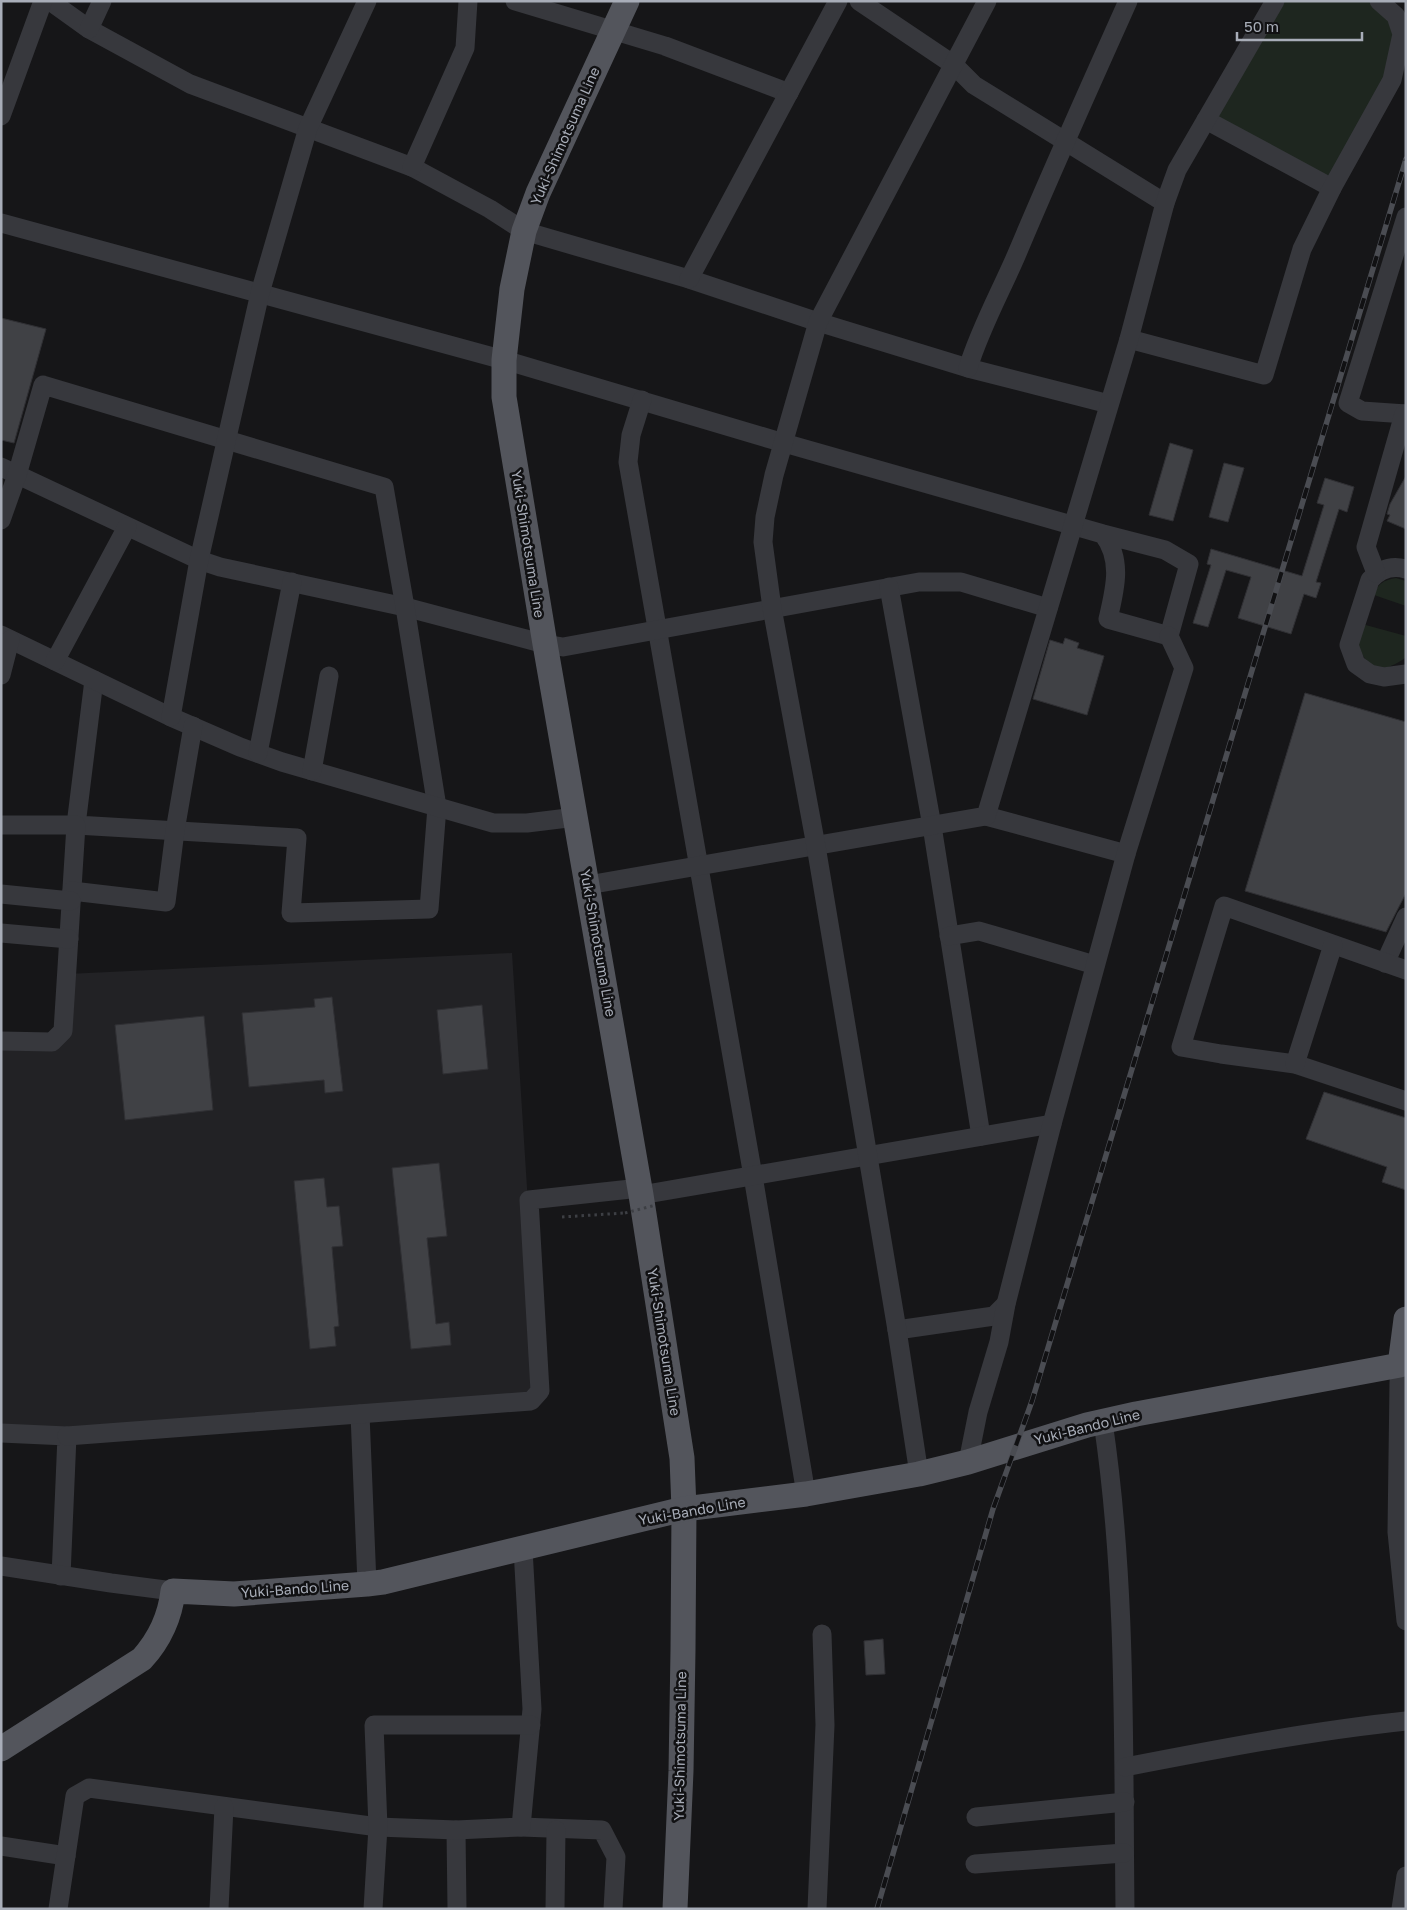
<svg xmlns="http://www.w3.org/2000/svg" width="1407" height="1910" viewBox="0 0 1407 1910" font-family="'Golos Text',sans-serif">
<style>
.built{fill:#222225}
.green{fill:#1e261f}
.building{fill:#404145;stroke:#303034}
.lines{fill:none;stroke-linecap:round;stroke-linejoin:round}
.path{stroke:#3d3f44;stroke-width:3;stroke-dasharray:2.5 4;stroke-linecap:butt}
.minor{stroke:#37383d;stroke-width:19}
.major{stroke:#53555c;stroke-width:25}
.rail-casing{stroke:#4a4c52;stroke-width:5.5}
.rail{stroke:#111113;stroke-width:4;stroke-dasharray:11;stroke-linecap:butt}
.path-bridge{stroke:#3d3f44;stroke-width:3;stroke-dasharray:2.5 4;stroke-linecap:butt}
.labels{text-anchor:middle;stroke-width:5;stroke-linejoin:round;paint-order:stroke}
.street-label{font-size:14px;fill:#a8adb8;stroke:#111113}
</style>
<rect width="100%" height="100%" fill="#161618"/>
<polygon class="built" points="512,953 540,1391 360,1414 1,1433 1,1041 52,1042 67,974"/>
<g class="green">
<polygon points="1275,1 1379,1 1396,16 1392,80 1332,188 1208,116"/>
<path d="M1396,578L1406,581V606L1374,595C1377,584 1384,580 1396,578Z"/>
<path d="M1362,624L1406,636L1405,658C1379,676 1369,669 1356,644Z"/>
</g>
<g class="building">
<polygon points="1,318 46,329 14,443 1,440"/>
<polygon points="1170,443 1193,450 1173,521 1149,515"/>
<polygon points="1224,463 1244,468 1228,522 1209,517"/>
<polygon points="1406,476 1406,529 1387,521 1390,515 1387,514 1390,504"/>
<polygon points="1325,478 1354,487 1347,512 1339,509 1316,582 1321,583 1316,598 1304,594 1291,634 1238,618 1251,577 1226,570 1208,627 1193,623 1211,565 1207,564 1211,549 1302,576 1324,505 1317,503"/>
<polygon points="1065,638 1079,643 1077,648 1104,656 1087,715 1033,699 1050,640 1063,644"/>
<polygon points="1305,693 1406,722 1406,893 1386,932 1245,891"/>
<polygon points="332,997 343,1091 325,1093 324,1080 249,1087 242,1013 315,1007 314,999"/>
<polygon points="482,1005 488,1069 443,1074 437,1010"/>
<polygon points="204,1016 213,1110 125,1120 115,1025"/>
<polygon points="1324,1092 1406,1118 1406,1190 1382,1182 1387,1167 1306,1139"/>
<polygon points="439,1163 447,1236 427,1238 436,1324 449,1322 451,1345 411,1349 392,1168"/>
<polygon points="324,1178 327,1207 339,1206 343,1246 332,1247 339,1326 334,1327 336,1346 310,1349 294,1181"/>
<polygon points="883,1639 885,1674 866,1675 864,1641"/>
</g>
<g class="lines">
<polyline class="path" points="562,1217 624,1213"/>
<g class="minor">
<polyline points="50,1 89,29 190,84 412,167 490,209 524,231 689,279 818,322 968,368 1109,404"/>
<polyline points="515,1 665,46 789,93"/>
<polyline points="859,1 954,65 974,85 1165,203"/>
<polyline points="89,29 102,1"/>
<polyline points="1,116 43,1"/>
<polyline points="1206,120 1332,188"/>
<polyline points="412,167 465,48 468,1"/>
<polyline points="1406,217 1348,403 1362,411 1406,414"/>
<path d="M1,223L504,360L784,443L1103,534L1165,550L1189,564L1169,636L1108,619C1115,589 1123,560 1103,534"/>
<polyline points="689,279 838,1"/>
<polyline points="1129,339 1264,375 1302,249 1332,188 1392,80 1402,34 1396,16 1379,1"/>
<path d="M968,368C980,329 1000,293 1016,256C1052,170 1090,86 1128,1"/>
<polyline points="642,400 631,435 628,462 753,1176 806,1494"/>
<polyline points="1,467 199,560 220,567 405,607 545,644 563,647 919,582 961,582 1048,608"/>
<polyline points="1,520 17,475 43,385 384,487 405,607 437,807 429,909 291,913 297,838 76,825 94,680"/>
<path d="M1406,569C1392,565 1380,569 1370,580L1349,645L1356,664L1370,674L1384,677L1406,674"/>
<polyline points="1376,573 1366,547 1404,414"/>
<polyline points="889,587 932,826 981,1136"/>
<polyline points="1,635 171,717 240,747 282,762 493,823 527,823 576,817"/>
<polyline points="55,661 127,527"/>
<polyline points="1,675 10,640"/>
<polyline points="171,717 199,560 260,293 308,128 367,1"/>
<polyline points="258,753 292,582"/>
<polyline points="312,771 329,676"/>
<polyline points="986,816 1126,854"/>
<polyline points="1,825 76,825 63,1031 52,1042 1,1041"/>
<polyline points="588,885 986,816 1129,339 1165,203 1177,170 1275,1"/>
<polyline points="72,891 166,902 175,831 193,726"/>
<polyline points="1,894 71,901"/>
<polyline points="1,933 69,939"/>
<polyline points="949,936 979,931 1095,965"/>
<polyline points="1385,963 1406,917"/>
<polyline points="1406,970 1224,906 1181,1047 1221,1054 1295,1064 1406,1101"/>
<polyline points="1295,1064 1333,945"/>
<polyline points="641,1195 1052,1124"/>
<polyline points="897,1330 994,1316 1006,1304"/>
<polyline points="1406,1364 1400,1365 1399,1383 1397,1532 1406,1621"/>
<polyline points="360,1414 367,1584"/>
<path d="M1103,1422C1127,1583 1123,1746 1125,1909"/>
<polyline points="1,1433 67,1436 61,1576"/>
<polyline points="67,1436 531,1401 540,1391 529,1200 640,1188"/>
<polyline points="968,1462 978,1412 999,1342 1006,1304 1052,1124 1126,854 1184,668 1169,636"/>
<polyline points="919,1474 897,1330 816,846 772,608 763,542 765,517 774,475 818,322 987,1"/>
<polyline points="1,1566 111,1583 173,1591"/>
<path d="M1125,1767C1218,1749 1311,1731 1406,1721"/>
<polyline points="976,1817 1125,1802"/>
<polyline points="521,1827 602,1830 616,1857 613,1909"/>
<polyline points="456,1830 457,1909"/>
<polyline points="1,1846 66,1856"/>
<polyline points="975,1864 1124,1853"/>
<polyline points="58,1909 75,1796 89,1788 378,1827 456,1830 521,1827 532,1709 523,1549"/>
<polyline points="219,1909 224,1807"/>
<polyline points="373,1909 378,1827 374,1725 531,1725"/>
<polyline points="555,1909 556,1830"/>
<polyline points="817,1909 825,1725 822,1634"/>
<polyline points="1401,1909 1406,1876"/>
</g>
<g class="major">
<polyline points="627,1 538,193 524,231 512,289 504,360 504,397 545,644 641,1195 682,1458 684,1509 683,1650 681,1771 675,1909"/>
<path d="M1,1749L142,1659C160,1639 170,1618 173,1591L234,1594L367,1584L383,1582L684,1509L806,1494L919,1474L968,1462L1087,1425L1136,1414L1400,1365L1406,1319"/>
</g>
<g class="rail-casing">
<polyline id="rail" points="877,1909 993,1509 1032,1401 1406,159"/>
</g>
<use href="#rail" class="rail"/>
<polyline class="path-bridge" points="625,1213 656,1205"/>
</g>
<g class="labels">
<g class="street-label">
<text transform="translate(565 136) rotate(-66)" y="5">Yuki-Shimotsuma Line</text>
<text transform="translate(528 544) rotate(81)" y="5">Yuki-Shimotsuma Line</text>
<text transform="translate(598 943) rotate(80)" y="5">Yuki-Shimotsuma Line</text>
<text transform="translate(664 1342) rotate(81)" y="5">Yuki-Shimotsuma Line</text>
<text transform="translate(1087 1427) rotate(-14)" y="5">Yuki-Bando Line</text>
<text transform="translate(692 1511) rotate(-10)" y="5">Yuki-Bando Line</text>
<text transform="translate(295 1589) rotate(-4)" y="5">Yuki-Bando Line</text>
<text transform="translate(680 1746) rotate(-89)" y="5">Yuki-Shimotsuma Line</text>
</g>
</g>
<rect width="1407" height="1910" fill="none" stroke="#a8adb8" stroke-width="5"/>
<path d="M1237 32v8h125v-8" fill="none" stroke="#a8adb8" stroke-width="2.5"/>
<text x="1244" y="32" font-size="15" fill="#a8adb8" stroke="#111113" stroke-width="4" paint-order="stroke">50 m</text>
</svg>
